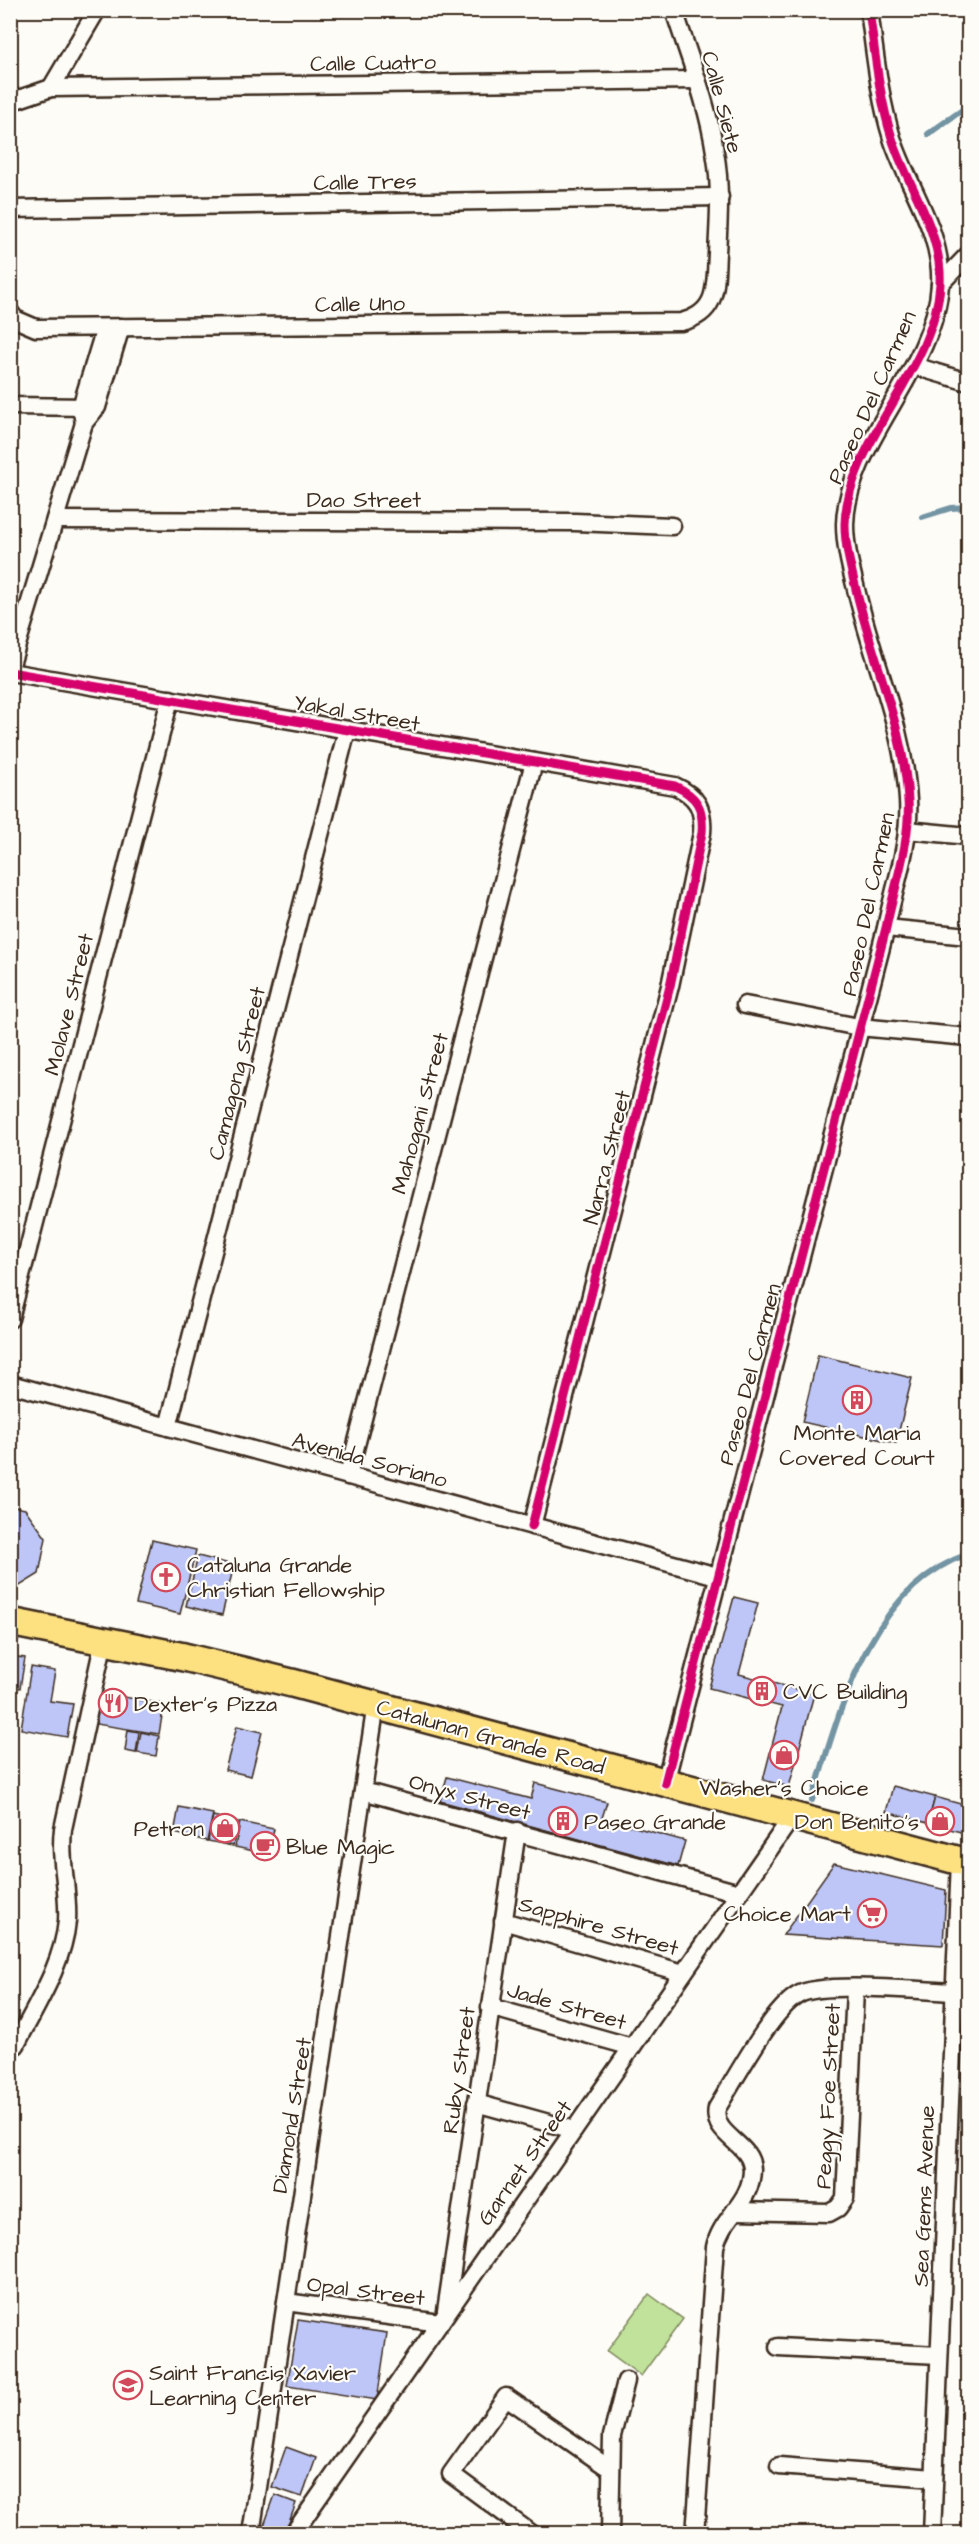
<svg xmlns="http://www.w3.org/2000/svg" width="979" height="2544" viewBox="0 0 979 2544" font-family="'Architects Daughter',sans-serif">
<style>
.green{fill:#c1e29b;stroke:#7e865c;stroke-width:1.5}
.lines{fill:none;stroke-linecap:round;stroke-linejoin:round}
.stream{stroke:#7394a3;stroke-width:6}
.building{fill:#bdc6f7;stroke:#3b2a1e;stroke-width:1.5}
.street-casing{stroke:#3b2a1e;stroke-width:21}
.primary-casing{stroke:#3b2a1e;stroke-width:32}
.street{stroke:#fdfcf7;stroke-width:16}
.primary{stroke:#fde080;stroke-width:27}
.cycleway-casing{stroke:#fdfcf7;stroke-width:13}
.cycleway{stroke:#d6006c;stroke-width:9}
.labels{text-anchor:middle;stroke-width:4.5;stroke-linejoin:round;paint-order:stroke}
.street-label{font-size:22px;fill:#3b2a1e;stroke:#fdfcf7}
.poi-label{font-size:22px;fill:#3b2a1e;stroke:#fdfcf7;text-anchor:start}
</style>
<rect width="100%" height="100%" fill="#fdfcf7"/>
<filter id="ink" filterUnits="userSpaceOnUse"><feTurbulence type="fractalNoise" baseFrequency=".0167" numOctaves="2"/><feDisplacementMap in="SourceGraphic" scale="12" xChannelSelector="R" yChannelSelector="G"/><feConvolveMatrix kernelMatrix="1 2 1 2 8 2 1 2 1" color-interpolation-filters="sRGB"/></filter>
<g filter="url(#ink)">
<polygon class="green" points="649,2294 683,2319 641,2376 607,2351"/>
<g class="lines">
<g class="stream">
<polyline points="928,134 968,106"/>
<polyline points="922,517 951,508 968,507"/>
<path d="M812,1800C840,1711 869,1588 968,1554"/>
</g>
</g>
<g class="building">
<polygon points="818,1355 912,1378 896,1443 802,1422"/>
<polygon points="10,1506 25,1509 46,1538 39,1574 10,1592"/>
<polygon points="152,1540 196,1550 180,1614 136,1604"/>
<polygon points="198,1556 234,1565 222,1615 186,1606"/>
<polygon points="734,1597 758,1603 739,1674 814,1694 789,1787 763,1780 782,1707 709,1688"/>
<polygon points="10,1656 25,1658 20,1688 10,1687"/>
<polygon points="31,1667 55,1671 50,1701 73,1704 67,1737 21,1729"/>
<polygon points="101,1693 164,1704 159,1734 96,1724"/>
<polygon points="237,1726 262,1732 251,1776 225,1770"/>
<polygon points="128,1730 139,1732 136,1753 125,1751"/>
<polygon points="141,1732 159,1736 156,1756 137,1753"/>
<polygon points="447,1777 531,1799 535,1783 607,1802 602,1818 685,1841 678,1866 440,1801"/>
<polygon points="893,1786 935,1797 928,1823 886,1812"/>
<polygon points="935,1797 968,1806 968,1834 928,1823"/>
<polygon points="179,1807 213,1814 207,1841 174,1833"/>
<polygon points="213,1816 238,1822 233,1846 208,1841"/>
<polygon points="240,1822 274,1829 268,1854 235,1847"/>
<polygon points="834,1863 946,1890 943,1945 783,1935"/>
<polygon points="298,2320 387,2333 377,2400 287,2386"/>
<polygon points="286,2447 316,2458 302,2497 272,2487"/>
<polygon points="275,2495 296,2503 285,2534 262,2531"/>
</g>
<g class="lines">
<g class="street-casing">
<g id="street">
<polyline points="51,88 97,10"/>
<polyline points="10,102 51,88 696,80"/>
<polyline points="10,209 720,197"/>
<polyline points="940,284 968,255"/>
<path d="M10,312L15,319L36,328L681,322C719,313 715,285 717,253C719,219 721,185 715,152C708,104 689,57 674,10"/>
<polyline points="914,366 968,382"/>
<polyline points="10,406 90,407"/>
<polyline points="84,423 81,407 105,328"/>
<polyline points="55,520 575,522 672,526"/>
<polyline points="10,668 84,423 97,407 121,327"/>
<path d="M10,672L675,786C697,796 704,808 702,833L670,986L532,1526"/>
<polyline points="907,830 968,836"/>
<polyline points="886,928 968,936"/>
<polyline points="745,1005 859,1027 968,1037"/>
<polyline points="10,1319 170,699"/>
<polyline points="10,1384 717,1576"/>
<polyline points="168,1427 347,730"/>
<polyline points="348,1476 534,762"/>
<path d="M665,1783L886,928C894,887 911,842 908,800C904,726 871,657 855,585C850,565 845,545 845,524C847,442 935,370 940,284C943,232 907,186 892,138C879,97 875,53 869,10"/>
<polyline points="363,1791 739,1893"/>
<polyline points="503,1921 683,1973"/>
<polyline points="490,2007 632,2047"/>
<path d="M16,2045C35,2007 63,1965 67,1921C69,1889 59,1861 63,1829L104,1640"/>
<polyline points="476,2103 574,2130"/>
<polyline points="737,2211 829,2213 838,2208 845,2198 855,1990"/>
<polyline points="286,2302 440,2323"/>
<polyline points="446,2311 517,1831"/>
<polyline points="778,2347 939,2355"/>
<polyline points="779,2466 934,2478"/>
<polyline points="251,2534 376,1704"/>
<polyline points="293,2534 792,1817"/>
<polyline points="532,2534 451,2474 506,2397 610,2469"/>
<polyline points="610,2534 612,2436 626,2381"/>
<path d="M695,2534L715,2247C721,2217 752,2203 752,2169C751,2142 711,2136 717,2108C734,2081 772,2009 798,1995C822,1981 922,1991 954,1992"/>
<polyline points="932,2534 960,1861"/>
</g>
</g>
<g class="primary-casing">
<polyline id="primary" points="10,1622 184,1657 292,1683 968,1863"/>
</g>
<use href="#street" class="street"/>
<use href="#primary" class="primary"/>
<g class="cycleway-casing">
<g id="cycleway">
<path d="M10,672L675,786C697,796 704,808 702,833L670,986L532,1526"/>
<path d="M665,1783L886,928C894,887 911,842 908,800C904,726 871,657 855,585C850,565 845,545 845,524C847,442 935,370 940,284C943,232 907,186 892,138C879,97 875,53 869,10"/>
</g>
</g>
<use href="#cycleway" class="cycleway"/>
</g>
</g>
<defs>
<g id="building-ring" transform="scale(1.5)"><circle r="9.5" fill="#fdfcf7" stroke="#d1495b" stroke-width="1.5"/><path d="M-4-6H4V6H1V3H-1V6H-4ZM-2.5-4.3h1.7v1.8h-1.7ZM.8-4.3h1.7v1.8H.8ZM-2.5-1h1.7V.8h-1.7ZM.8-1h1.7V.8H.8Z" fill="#d1495b"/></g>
<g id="church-ring" transform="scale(1.5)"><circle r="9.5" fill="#fdfcf7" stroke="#d1495b" stroke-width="1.5"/><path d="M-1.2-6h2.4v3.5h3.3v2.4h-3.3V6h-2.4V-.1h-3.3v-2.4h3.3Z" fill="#d1495b"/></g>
<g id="restaurant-ring" transform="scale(1.5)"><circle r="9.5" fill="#fdfcf7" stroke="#d1495b" stroke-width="1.5"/><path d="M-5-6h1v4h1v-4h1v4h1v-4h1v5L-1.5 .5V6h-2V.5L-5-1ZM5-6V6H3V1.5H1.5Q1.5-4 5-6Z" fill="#d1495b"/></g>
<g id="shop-ring" transform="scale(1.5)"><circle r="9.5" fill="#fdfcf7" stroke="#d1495b" stroke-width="1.5"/><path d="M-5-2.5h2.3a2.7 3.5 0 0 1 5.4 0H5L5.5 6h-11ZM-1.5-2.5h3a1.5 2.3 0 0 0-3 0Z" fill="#d1495b"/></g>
<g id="cafe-ring" transform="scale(1.5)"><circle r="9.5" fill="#fdfcf7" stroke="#d1495b" stroke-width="1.5"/><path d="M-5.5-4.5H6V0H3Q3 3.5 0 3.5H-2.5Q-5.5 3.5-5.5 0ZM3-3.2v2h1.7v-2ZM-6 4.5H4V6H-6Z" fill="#d1495b"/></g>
<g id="supermarket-ring" transform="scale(1.5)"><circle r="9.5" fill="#fdfcf7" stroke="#d1495b" stroke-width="1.5"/><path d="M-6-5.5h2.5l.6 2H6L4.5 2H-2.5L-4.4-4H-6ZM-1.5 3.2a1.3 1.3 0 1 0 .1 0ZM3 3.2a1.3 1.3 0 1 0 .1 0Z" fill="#d1495b"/></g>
<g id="school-ring" transform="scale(1.5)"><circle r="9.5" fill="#fdfcf7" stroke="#d1495b" stroke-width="1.5"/><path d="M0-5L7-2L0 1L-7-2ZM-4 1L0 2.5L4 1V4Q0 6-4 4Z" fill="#d1495b"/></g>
</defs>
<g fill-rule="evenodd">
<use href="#building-ring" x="857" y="1400"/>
<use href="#church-ring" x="166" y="1577"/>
<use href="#building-ring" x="762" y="1691"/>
<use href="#restaurant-ring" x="113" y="1703"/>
<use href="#shop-ring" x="784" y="1755"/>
<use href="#building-ring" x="563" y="1821"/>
<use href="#shop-ring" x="940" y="1821"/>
<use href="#shop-ring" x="225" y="1828"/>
<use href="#cafe-ring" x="265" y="1846"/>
<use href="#supermarket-ring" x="872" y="1913"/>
<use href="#school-ring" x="128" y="2385"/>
</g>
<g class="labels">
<g class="street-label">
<text transform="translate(373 62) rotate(-1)" y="8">Calle Cuatro</text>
<text transform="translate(723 102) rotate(75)" y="8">Calle Siete</text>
<text transform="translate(365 181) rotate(-1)" y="8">Calle Tres</text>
<text transform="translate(360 303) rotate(-1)" y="8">Calle Uno</text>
<text transform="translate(871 397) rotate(-66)" y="8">Paseo Del Carmen</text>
<text x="364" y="507">Dao Street</text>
<text transform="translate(357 712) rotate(10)" y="8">Yakal Street</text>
<text transform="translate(867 904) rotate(-78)" y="8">Paseo Del Carmen</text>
<text transform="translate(68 1004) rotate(-76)" y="8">Molave Street</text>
<text transform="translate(236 1073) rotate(-76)" y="8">Camagong Street</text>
<text transform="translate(419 1113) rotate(-75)" y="8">Mahogani Street</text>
<text transform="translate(606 1157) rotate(-76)" y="8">Narra Street</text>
<text transform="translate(749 1374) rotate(-75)" y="8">Paseo Del Carmen</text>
<text transform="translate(370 1459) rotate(15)" y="8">Avenida Soriano</text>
<text transform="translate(491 1736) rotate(15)" y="8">Catalunan Grande Road</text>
<text transform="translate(470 1796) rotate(15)" y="8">Onyx Street</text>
<text transform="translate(599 1925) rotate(16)" y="8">Sapphire Street</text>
<text transform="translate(567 2005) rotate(16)" y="8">Jade Street</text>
<text transform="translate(458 2070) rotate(-82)" y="8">Ruby Street</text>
<text transform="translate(827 2096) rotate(-87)" y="8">Peggy Foe Street</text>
<text transform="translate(291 2115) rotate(-81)" y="8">Diamond Street</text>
<text transform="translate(524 2162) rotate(-55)" y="8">Garnet Street</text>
<text transform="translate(923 2196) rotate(-88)" y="8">Sea Gems Avenue</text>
<text transform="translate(366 2290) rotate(7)" y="8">Opal Street</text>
</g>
<g class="poi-label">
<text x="857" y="1440" text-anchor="middle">Monte Maria<tspan x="857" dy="25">Covered Court</tspan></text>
<text x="187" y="1572">Cataluna Grande<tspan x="187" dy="25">Christian Fellowship</tspan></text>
<text x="783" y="1699">CVC Building</text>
<text x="134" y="1711">Dexter's Pizza</text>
<text x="784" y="1795" text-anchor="middle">Washer's Choice</text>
<text x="584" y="1829">Paseo Grande</text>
<text x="919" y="1829" text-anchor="end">Don Benito's</text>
<text x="204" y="1836" text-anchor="end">Petron</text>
<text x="286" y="1854">Blue Magic</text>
<text x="851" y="1921" text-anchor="end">Choice Mart</text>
<text x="149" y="2380">Saint Francis Xavier<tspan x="149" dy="25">Learning Center</tspan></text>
</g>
</g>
<rect width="979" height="2544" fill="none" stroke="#fdfcf7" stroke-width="36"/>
<rect x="18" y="18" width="943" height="2508" fill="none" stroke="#3b2a1e" stroke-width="2" filter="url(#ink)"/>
</svg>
